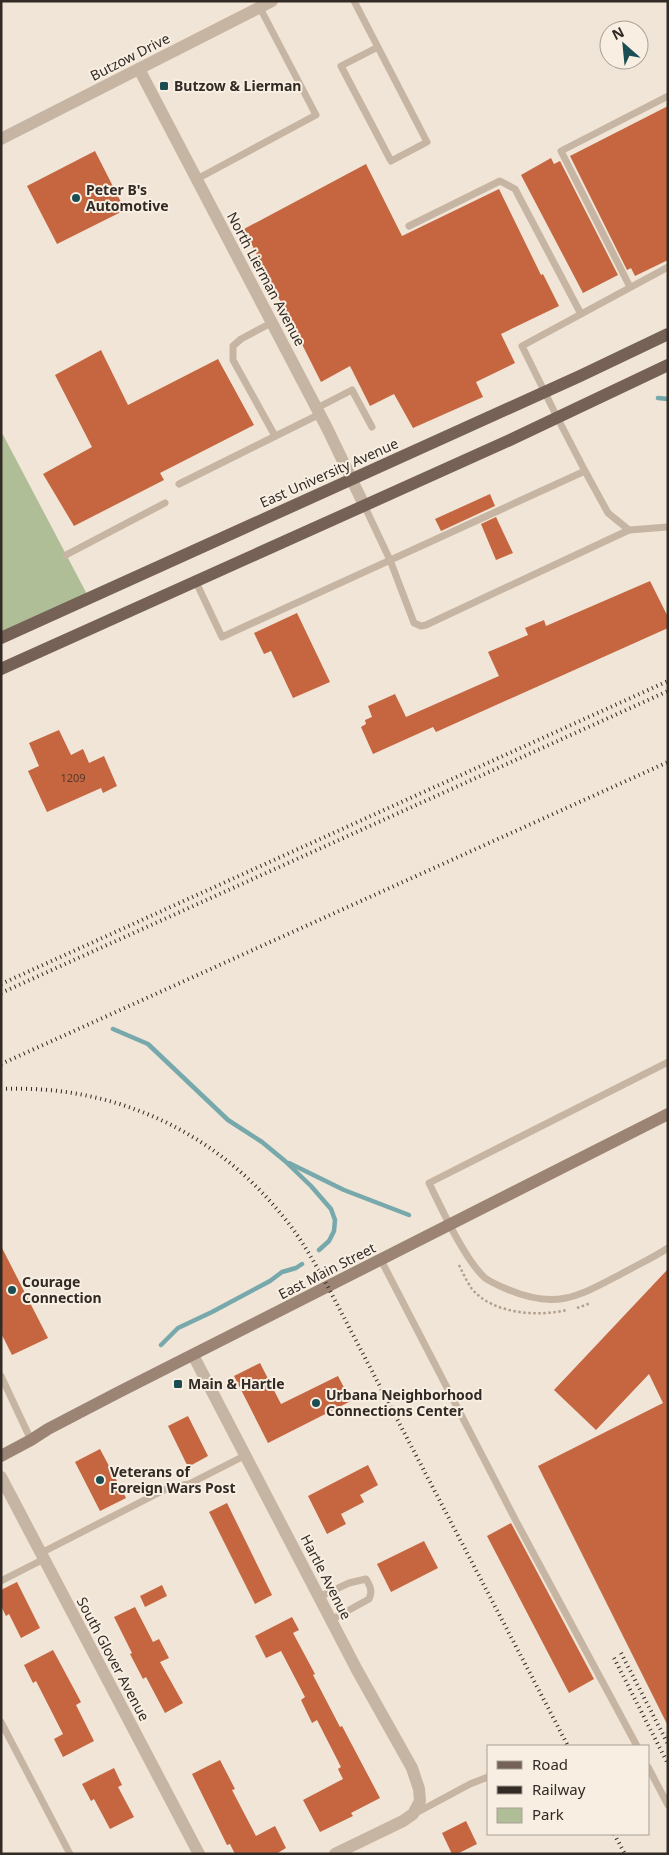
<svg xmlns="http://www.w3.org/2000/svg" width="669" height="1855" viewBox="0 0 669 1855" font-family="'Noto Sans',sans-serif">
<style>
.green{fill:#afbe97}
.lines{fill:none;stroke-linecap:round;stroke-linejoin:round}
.stream{stroke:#76a8ac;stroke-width:4.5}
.building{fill:#c56640}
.path{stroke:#b39f8d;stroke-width:2.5;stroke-dasharray:2.5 2.5;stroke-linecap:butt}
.lane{stroke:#c7b5a3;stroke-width:7}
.street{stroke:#c7b5a3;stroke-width:12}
.secondary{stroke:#9b8474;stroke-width:12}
.primary{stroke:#756156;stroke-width:12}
.rail{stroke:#322a25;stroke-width:4;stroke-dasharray:1 4;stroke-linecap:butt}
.poi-dot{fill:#1b4d53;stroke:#f8efe2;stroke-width:2}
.labels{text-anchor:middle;stroke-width:4;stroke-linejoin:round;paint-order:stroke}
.number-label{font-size:11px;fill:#57392c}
.street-label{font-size:14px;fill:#322a25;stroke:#f8efe2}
.poi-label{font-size:14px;font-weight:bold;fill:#322a25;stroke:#f8efe2;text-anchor:start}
</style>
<rect width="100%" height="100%" fill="#f0e5d6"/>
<polygon class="green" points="1,431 89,598 1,638"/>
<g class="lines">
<g class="stream">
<polyline points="658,398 668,399"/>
<polyline points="113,1029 148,1044 228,1120 262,1142 285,1161 311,1186 331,1209 335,1220 334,1231 329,1241 319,1250"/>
<polyline points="289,1163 344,1190 409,1215"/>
<polyline points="161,1345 178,1328 212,1312 270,1281 282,1272 296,1268 302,1264"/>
</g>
</g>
<g class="building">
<polygon points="668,106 668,260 635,276 631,268 627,270 570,156"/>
<polygon points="95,151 125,210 57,244 27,186"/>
<polygon points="551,158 554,164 560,161 618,275 583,293 521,175"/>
<polygon points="366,164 402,236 499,189 541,275 543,274 559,306 501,334 515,363 476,382 483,397 413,428 394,394 370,406 350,366 321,382 244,229"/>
<polygon points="101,350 128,405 218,359 254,425 160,473 164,480 74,526 43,474 92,447 55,375"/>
<polygon points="490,494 495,506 441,531 435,519"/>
<polygon points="496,517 513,553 496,560 481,524"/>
<polygon points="650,581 668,617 668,628 436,732 433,727 373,754 361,727 366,724 365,720 372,717 368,706 395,694 406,717 499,676 488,652 528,635 525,628 544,620 546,626"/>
<polygon points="297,613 330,682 293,698 271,651 264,654 254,633"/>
<polygon points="59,730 71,755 83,749 89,763 104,756 117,786 103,793 101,788 47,812 28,771 39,766 29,743"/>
<polygon points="1,1246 48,1338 12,1355 1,1333"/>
<polygon points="668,1269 668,1726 538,1466 663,1403 649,1374 596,1430 554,1390"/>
<polygon points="260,1363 281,1404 338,1376 351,1401 268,1443 234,1376"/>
<polygon points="188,1416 208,1456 188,1467 168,1426"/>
<polygon points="100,1449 126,1498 100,1511 75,1462"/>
<polygon points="368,1465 378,1485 360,1495 364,1502 341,1514 346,1524 327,1534 308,1496"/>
<polygon points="227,1503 272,1595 255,1604 209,1512"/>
<polygon points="511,1523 594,1679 569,1693 487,1536"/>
<polygon points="424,1541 438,1568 391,1592 377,1564"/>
<polygon points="17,1582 40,1628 21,1638 9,1614 6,1616 1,1606 1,1590"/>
<polygon points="162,1585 167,1596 145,1607 140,1596"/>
<polygon points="135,1607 153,1642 159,1639 169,1658 160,1662 183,1703 165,1713 146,1677 143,1679 130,1654 132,1653 114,1617"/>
<polygon points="292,1617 299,1630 293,1633 315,1674 313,1675 340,1727 342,1726 380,1798 351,1813 353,1816 320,1832 303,1800 343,1779 338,1769 341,1767 317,1720 312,1723 301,1700 305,1697 281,1651 266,1658 255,1636"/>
<polygon points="53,1650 81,1702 76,1705 94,1741 63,1757 54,1739 63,1734 36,1681 33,1683 24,1665"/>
<polygon points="220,1760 235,1789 232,1790 256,1836 275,1826 286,1848 276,1854 235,1854 230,1844 227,1845 192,1774"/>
<polygon points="114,1768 122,1785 118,1787 134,1817 110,1829 94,1799 91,1801 82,1784"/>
<polygon points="466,1821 477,1844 457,1854 452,1854 442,1833"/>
</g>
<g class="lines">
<g class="path">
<path d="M459,1265C463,1273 467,1282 472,1289C493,1314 537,1317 567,1310"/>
<polyline points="577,1308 591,1303"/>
</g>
<g class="lane">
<polyline points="354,1 427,142 391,161 341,66 378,47"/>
<polyline points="197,179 316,115 260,8"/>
<polyline points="409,226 500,181 515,189 581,314"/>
<polyline points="630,287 561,151 668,96"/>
<polyline points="271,323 241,339 233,346 233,360 275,436"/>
<polyline points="317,408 352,390 372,427"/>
<polyline points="585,471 608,513 629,530 668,527"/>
<polyline points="179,484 320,414"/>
<polyline points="364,505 390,560 414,623 421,626 426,625 629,530"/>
<polyline points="66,555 165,503"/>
<polyline points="196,582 222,637 585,471 557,417 522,346 668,267"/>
<path d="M668,1062L429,1183C442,1209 464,1259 485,1278C492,1283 502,1287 509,1290C557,1310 579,1296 621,1274C637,1265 653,1258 668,1248"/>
<polyline points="381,1260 516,1521 637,1746"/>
<polyline points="1,1376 31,1440"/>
<polyline points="41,1553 168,1488 189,1484 246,1455"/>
<polyline points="1,1581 44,1559"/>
<path d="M319,1597L349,1583L366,1579C370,1586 373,1591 369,1599L331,1620"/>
<polyline points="1,1722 70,1854"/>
<polyline points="648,1767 668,1805"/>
<polyline points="416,1813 470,1784 488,1777"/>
</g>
<g class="street">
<polyline points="139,69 327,428 364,505"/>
<polyline points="1,139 272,1"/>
<polyline points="193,1355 357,1670 412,1768 419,1789 420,1801 413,1814 403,1821 335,1854"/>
<polyline points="1,1477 199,1854"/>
</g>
<polyline class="secondary" points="1,1456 31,1440 48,1429 119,1392 668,1114"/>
<g class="primary">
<polyline points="1,638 580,376 668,334"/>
<polyline points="1,669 510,440 668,365"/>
</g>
<g class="rail">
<polyline points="1,984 668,681"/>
<polyline points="1,993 668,691"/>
<polyline points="1,1064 668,762"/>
<path d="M1,1089C110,1084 212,1129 281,1214C300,1236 314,1262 328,1287L568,1746"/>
<polyline points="621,1653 668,1744"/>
<polyline points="614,1658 668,1764"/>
<polyline points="614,1834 625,1854"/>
</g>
</g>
<g class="poi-dot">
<rect x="159" y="81" width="10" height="10" rx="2.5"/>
<circle cx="76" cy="198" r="5"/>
<circle cx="12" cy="1290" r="5"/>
<rect x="173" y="1379" width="10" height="10" rx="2.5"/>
<circle cx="316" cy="1403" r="5"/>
<circle cx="100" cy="1480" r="5"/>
</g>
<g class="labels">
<g class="number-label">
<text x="73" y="782">1209</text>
</g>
<g class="street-label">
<text transform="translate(130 57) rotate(-27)" y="5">Butzow Drive</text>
<text transform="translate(266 279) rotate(62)" y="5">North Lierman Avenue</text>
<text transform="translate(329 473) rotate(-24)" y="5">East University Avenue</text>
<text transform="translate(327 1271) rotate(-27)" y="5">East Main Street</text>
<text transform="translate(326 1577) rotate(63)" y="5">Hartle Avenue</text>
<text transform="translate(113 1659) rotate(62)" y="5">South Glover Avenue</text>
</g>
<g class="poi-label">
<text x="174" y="91">Butzow &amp; Lierman</text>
<text x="86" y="195">Peter B's<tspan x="86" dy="16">Automotive</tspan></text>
<text x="22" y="1287">Courage<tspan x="22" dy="16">Connection</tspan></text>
<text x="188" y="1389">Main &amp; Hartle</text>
<text x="326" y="1400">Urbana Neighborhood<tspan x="326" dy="16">Connections Center</tspan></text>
<text x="110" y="1477">Veterans of<tspan x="110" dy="16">Foreign Wars Post</tspan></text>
</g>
</g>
<rect width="669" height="1855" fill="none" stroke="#322a25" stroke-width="5"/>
<rect x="487" y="1745" width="162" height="90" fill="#f8efe2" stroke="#a9a096"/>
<rect x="497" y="1761" width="25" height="8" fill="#756156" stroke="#a9a096"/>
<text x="532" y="1770" font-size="15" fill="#322a25">Road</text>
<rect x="497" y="1786" width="25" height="8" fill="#322a25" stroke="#a9a096"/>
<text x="532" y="1795" font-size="15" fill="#322a25">Railway</text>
<rect x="497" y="1808" width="25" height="15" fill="#afbe97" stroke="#a9a096"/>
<text x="532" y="1820" font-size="15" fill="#322a25">Park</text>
<g transform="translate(624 45) rotate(333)"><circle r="24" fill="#f8efe2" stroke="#a9a096"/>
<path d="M0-4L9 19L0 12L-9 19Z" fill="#1b4d53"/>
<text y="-8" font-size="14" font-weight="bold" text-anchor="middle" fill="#322a25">N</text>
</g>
</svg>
